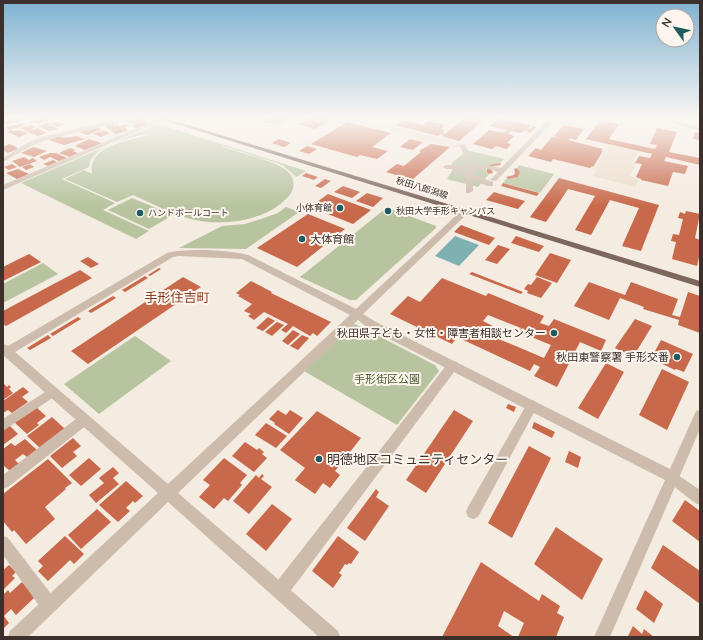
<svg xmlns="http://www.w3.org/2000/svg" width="703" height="640" viewBox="0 0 703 640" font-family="Lato,'Noto Sans JP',sans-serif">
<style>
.green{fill:#b8c4a0}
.plaza{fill:#ecdcc8}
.water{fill:#7fb0b2}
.building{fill:#c8694b;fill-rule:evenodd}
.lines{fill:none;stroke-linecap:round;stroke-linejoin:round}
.pedestrian{fill:#cdbbac;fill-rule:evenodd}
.minor{fill:#cdbbac;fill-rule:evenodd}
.tertiary{fill:#cdbbac;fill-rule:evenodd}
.primary{fill:#7d675c;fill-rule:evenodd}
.poi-dot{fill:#1f5a5e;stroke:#fbf5ee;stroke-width:1.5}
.labels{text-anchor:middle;stroke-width:4;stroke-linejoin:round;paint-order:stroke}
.far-street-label{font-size:9px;fill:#3b302b;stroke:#fbf5ee}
.far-poi-label{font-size:9px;fill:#3b302b;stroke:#fbf5ee;text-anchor:start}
.poi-label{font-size:11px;fill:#3b302b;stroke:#fbf5ee;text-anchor:end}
.park-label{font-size:11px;fill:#4a5a2e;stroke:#fbf5ee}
.quarter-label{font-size:13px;fill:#8c3b22;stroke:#fbf5ee}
.near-poi-label{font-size:13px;fill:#3b302b;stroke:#fbf5ee;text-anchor:start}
</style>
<rect width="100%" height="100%" fill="#f4ebe1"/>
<g class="green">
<path d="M158,124L306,171L296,177L284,166L277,163L220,145C236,154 279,159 290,174C296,182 294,192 287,198C265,221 225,226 195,220C174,216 152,203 133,195L117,202L65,179L84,170L92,174C87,144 133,140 153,134C138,134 101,144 92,158C90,160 90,164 89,167L62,179L115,203L103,210L149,231L136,239L21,183Z"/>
<polygon points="467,150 504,159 500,163 493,164 487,167 486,170 489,174 478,187 447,179 452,171 452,163"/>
<polygon points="519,165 554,174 540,193 503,183 506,179 518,177 520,172 517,168"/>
<polygon points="132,198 173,215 149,229 108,210"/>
<polygon points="286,207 299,212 246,249 179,248 222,226 245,224 264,218 278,213"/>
<polygon points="388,208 436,226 436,228 356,300 350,300 300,277 385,209"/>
<polygon points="43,263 58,274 3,303 3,284"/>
<polygon points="355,324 435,365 439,371 397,425 304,371 352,325"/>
<polygon points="135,336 171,361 99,414 64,384"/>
</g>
<g class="plaza">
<polygon points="348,118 360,118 462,144 458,148 346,119"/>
<polygon points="609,145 638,152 632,162 637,163 630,176 639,179 635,187 593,176 597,170 594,169"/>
</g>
<polygon class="water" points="455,236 479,245 459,266 435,256"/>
<g class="building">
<polygon points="16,118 25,120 9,124 3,124 3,122"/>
<polygon points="45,118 54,118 39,124 29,122"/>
<polygon points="143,118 146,120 134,124 127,121"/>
<polygon points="268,118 290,118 278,124 263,122"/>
<polygon points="302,118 333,118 315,129 299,124 307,120"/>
<polygon points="465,118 486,118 459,141 442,136 443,135 440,134 438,136 395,125 403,120 423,125 428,121 445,125 441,129 445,130 442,133 445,134"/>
<polygon points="499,118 508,119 507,120 531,125 528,128 530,129 533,126 536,127 530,133 527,133 529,131 525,130 521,133 511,131 508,134 514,136 507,143 511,144 507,149 496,146 492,149 473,144 489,130 504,133 507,130 490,126"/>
<polygon points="600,120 619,124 609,139 655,149 657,145 650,144 657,128 677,132 669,152 700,158 700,165 666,157 664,161 688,166 685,174 673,172 668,186 641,180 641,179 636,177 642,164 635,163 639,156 650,158 652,154 586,139"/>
<polygon points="144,121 150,123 137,128 132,126"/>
<polygon points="48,122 51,123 48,124 58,129 49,131 38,126"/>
<polygon points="55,122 59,122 65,124 56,127 50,124"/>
<polygon points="347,122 391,133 372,147 388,151 377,159 360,155 357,157 311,144"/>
<polygon points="23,123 26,125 9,130 6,127"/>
<polygon points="111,123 115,126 118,125 122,129 120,126 126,124 129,126 125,127 128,131 115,134 105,126"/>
<polygon points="31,125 35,127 31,129 33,130 38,128 46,133 38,136 20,128"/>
<polygon points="564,125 584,129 576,140 570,138 568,140 603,149 601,151 603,151 593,167 592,166 590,168 553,159 551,162 528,156 536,148 541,150 552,137 558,138 554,136"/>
<polygon points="96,127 100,128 101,130 87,135 76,131"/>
<polygon points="11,130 14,131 18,130 28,133 19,137 7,132"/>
<polygon points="103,130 110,133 101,137 93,134"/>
<polygon points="695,132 700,133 700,140 693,139"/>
<polygon points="59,136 65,138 76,136 85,139 64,145 49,140"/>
<polygon points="89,139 102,143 85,150 75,146"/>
<polygon points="279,139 291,143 284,147 272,143"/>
<polygon points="410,139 423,142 413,150 400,147"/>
<polygon points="9,144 15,146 18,149 8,153 3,150 3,147"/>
<polygon points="431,144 450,147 412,180 386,172 397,164 404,166 421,152 419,151"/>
<polygon points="307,146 317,149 309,154 299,151"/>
<polygon points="33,147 47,151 34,157 21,153"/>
<polygon points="70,148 76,150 73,151 78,153 70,157 59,153"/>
<polygon points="50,153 56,153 67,158 59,161 50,157 44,160 39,157"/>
<polygon points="24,157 29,160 33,158 37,161 20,167 12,161"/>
<polygon points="53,160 57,162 48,166 43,164"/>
<polygon points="500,163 501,165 494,166 491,169 493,173 489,174 487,172 487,167 489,165"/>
<polygon points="12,164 17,167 9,170 4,167"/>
<polygon points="30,164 34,167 26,170 22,167"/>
<polygon points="517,168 520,172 518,177 508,179 506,177 514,175 515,172 514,169"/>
<polygon points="18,169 29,174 17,179 6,173"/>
<polygon points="306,173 318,177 314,180 302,176"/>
<polygon points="559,178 659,205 641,251 622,246 639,208 610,200 591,235 575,230 595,196 568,189 546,222 530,217"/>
<polygon points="325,179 331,181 321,188 315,186"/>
<polygon points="503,183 539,193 537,196 501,186"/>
<polygon points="343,186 360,192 352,198 334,192"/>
<polygon points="494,192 525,201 518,209 486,200"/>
<polygon points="367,193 383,198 373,207 356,201"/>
<polygon points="328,194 371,210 353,224 310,207"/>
<polygon points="686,211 700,214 695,238 700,240 700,253 697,266 672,259 676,242 671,241 673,234 679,235 683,219 678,218 680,212 685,214"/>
<polygon points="308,214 345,229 297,267 257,248"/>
<polygon points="461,225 495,238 489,245 454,232"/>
<polygon points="516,236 544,246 539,252 511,243"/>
<polygon points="498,245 510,249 497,264 485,260"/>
<polygon points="550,253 571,260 557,283 535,275"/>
<polygon points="29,254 41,262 3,281 3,267"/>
<polygon points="88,257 99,264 91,268 80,261"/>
<polygon points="159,268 161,269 150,276 148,275"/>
<polygon points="80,270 92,278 6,326 3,324 3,311"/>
<polygon points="472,272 523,292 521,294 469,274"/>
<polygon points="145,276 148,278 125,292 122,290"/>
<polygon points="183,277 201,287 88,364 71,351"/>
<polygon points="537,277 552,283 541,298 527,293 528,291 524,289 528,284 531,285"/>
<path d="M442,278L486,296L488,293L544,316L540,323L549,326L554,319L606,340L601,351L580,342L557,387L534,376L540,367L534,364L530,371L457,337L452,344L390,314L408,296L420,302ZM488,315L521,328L519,332L551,345L544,358L487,334L493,326L483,321Z"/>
<polygon points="251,281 272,292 271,293 331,322 317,336 313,333 310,336 293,326 286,333 281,330 288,324 264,312 254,320 248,316 251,314 244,311 252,304 238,296 240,295 236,293"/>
<polygon points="589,282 625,295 631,282 678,299 672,315 680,317 688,292 700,296 700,333 678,325 679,320 643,309 644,307 620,298 609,320 574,306"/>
<polygon points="113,296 116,298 91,313 88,311"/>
<polygon points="78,317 81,319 53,336 50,334"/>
<polygon points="268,317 275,321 263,331 256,328"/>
<polygon points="635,319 652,326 633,357 615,348"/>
<polygon points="277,322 284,325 272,336 265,332"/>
<polygon points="293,330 300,334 288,345 282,341"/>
<polygon points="48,335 51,338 30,350 27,348"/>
<polygon points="302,335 309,338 298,350 290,346"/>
<polygon points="661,340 693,354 684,372 676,369 675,370 650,358 652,355 666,362 668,359 654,353"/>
<polygon points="606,363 624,372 598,419 578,408"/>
<polygon points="662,369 689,382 667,430 639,415"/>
<polygon points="3,383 7,387 9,385 11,387 9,389 13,393 3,400"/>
<polygon points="23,387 29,392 22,397 28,402 12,413 8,410 3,413 3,401"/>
<polygon points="508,404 516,407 514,412 506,408"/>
<polygon points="36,407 46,416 37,423 39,425 27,434 14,422"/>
<polygon points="278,410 286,415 290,410 303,418 289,434 274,424 275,423 269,419"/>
<polygon points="454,410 473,421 426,493 406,480"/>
<polygon points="317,411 361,438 335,471 340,475 330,488 323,483 315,494 295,480 305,468 280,450"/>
<polygon points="52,417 65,429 40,448 27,436"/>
<polygon points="534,422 555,432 552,438 532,428"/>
<polygon points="266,423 287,436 276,448 255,435"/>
<polygon points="9,425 18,434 3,445 3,430"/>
<polygon points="73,438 81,446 73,452 77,456 62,468 50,456"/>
<polygon points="25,439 37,450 27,457 23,454 15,460 19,464 10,471 3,465 3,449 11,443 15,446"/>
<polygon points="245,442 257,450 259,448 264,452 262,454 267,458 254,472 232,456"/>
<polygon points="529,446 551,458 512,538 488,523"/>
<polygon points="569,451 581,457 578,468 565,462"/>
<polygon points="89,458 101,469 81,486 69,475"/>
<polygon points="224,458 247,475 240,483 242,485 228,501 224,498 214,509 199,497 210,485 203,480"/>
<polygon points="48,459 72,483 65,488 66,489 45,507 55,519 26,544 14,530 12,532 3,521 3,494"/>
<polygon points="113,467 119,473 113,478 119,484 96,503 89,495 104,483 99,478"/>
<polygon points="262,474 264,476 261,479 272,487 249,514 233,501 256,475 259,478"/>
<polygon points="126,481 143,496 135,503 133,501 126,508 130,511 118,522 99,505"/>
<polygon points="376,489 379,492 376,497 389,506 365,541 347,528"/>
<polygon points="685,500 700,511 700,542 672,521"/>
<polygon points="272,504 292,519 266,551 246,534"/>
<polygon points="97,509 111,522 81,549 68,535"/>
<polygon points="556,527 603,559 582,600 534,564"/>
<polygon points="65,536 84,554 74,564 70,560 48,581 38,571 43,566 38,561"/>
<polygon points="338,536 359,552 351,564 349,563 347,565 345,564 339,573 342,575 333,588 312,571"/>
<polygon points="663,545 700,571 700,604 651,568"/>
<polygon points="481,562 539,601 542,594 560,606 557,613 564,617 556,637 518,637 524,623 504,611 498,626 514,637 442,637"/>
<polygon points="9,565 16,572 12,576 15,578 3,590 3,570"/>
<polygon points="22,582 35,597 16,615 11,609 4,616 9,623 3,629 3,595 8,590 10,593"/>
<polygon points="645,590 663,604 654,623 636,609"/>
<polygon points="633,626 642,634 644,629 654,637 630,637 628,636"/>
</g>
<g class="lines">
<path class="pedestrian" d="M550,118H556L496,181L490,180L498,172L488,169H474V175L493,182V186H487L473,180V191L469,193H466V178L453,172L452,171L455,169H446L443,167L446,165H466L465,157L460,146L463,144L465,145L472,157L473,165H488L501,168ZM455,169H467V173Z"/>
<g class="minor">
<polygon points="129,118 140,118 50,139 33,145 3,162 3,158 29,142 45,136 86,126"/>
<polygon points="161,118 166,119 3,190 3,185"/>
<polygon points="657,118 666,118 700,127 700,131"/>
<polygon points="453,361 457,362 458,365 457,368 286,597 280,599 274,597 272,591 274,585 449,362"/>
<polygon points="53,387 57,389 59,392 57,395 3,431 3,419"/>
<polygon points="532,400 536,402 538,405 478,517 473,519 468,517 466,512 468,507 528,402"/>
<polygon points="84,415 88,416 90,420 88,424 8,487 3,489 3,475 80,416"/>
<polygon points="672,471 700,490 700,505 695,503 667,481 665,477 667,473"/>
<polygon points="3,536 8,538 55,599 57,605 55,611 49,613 43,611 3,555"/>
</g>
<path class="tertiary" d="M462,210H465L469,212L363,314L376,322L670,469L696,411L700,410V429L610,637H594L665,480L368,328L358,320L178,493L338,631L340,637H319L168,502L28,637H8L10,631L158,493L3,355V344L8,346L167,253C188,248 227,250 248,255L356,309ZM179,256L242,259L350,315L168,484L15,352L173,257Z"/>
<polygon class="primary" points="157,118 165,118 700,281 700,287"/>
</g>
<linearGradient id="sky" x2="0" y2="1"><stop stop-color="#7eb2d2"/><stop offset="0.57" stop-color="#faf6f2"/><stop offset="1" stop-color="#faf6f2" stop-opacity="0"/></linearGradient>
<rect width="703" height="207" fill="url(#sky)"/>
<g class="poi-dot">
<circle cx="340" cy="208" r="4"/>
<circle cx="388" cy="211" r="4"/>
<circle cx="140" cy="213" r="4"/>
<circle cx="302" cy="239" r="4"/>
<circle cx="554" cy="333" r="4"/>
<circle cx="677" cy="357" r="4"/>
<circle cx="319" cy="459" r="4"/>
</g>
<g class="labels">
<g class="far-street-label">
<text transform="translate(422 188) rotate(17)" y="3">秋田八郎潟線</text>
</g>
<g class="far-poi-label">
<text x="332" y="211" text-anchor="end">小体育館</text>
<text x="396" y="214">秋田大学手形キャンパス</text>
<text x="148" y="216">ハンドボールコート</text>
</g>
<g class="poi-label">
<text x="310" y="243" text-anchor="start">大体育館</text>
<text x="546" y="337">秋田県子ども・女性・障害者相談センター</text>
<text x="669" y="361">秋田東警察署 手形交番</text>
</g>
<g class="park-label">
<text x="387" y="383">手形街区公園</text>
</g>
<g class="quarter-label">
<text x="177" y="302">手形住吉町</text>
</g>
<g class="near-poi-label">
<text x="327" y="464">明徳地区コミュニティセンター</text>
</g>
</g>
<rect width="703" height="640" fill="none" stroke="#3b302b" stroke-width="8"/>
<g transform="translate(675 28) rotate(303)"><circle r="19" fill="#fbf5ee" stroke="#aea6a0"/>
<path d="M0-3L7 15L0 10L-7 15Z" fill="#1f5a5e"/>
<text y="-6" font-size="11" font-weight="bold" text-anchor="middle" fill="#3b302b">N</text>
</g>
</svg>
